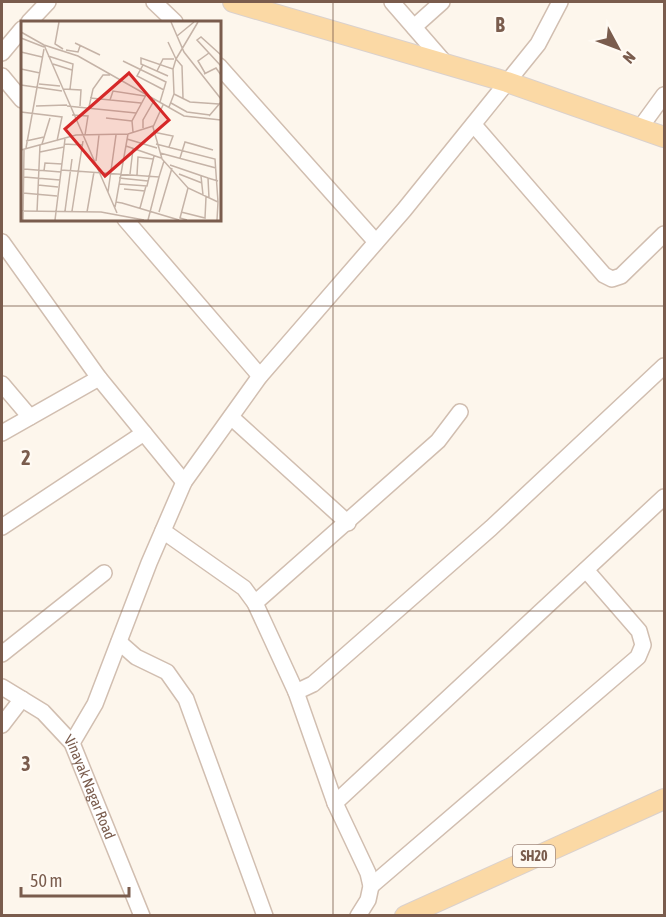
<svg xmlns="http://www.w3.org/2000/svg" width="666" height="917" viewBox="0 0 666 917" font-family="'Asap Condensed',sans-serif">
<style>
.lines{fill:none;stroke-linecap:round;stroke-linejoin:round}
.minor-casing{stroke:#d1beb0;stroke-width:18}
.major-casing{stroke:#dad1cd;stroke-width:22}
.minor{stroke:#fff;stroke-width:15}
.major{stroke:#fbd9a5;stroke-width:20}
.grid{fill:none;stroke:#7a5c4d;stroke-width:1.5;stroke-opacity:0.55}
.labels{text-anchor:middle;stroke-width:4.5;stroke-linejoin:round;paint-order:stroke}
.shield{fill:#fffaf3;stroke:#a28b7f;stroke-width:1.5}
.shield-label{font-size:14px;font-weight:bold;fill:#7a5c4d}
.street-label{font-size:15px;fill:#7a5c4d;stroke:#fffaf3}
.inset-road{fill:none;stroke:#c5b3a7;stroke-width:1.5}
.view{fill:#d62828;fill-opacity:0.15;stroke:#d62828;stroke-width:3}
.inset-edge{fill:none;stroke:#7a5c4d;stroke-width:3}
.grid-label{font-size:20px;text-anchor:middle;font-weight:bold;fill:#7a5c4d;stroke:#fffaf3;stroke-width:4.5;stroke-linejoin:round;paint-order:stroke}
</style>
<rect width="100%" height="100%" fill="#fdf6ec"/>
<g class="lines">
<g class="minor-casing">
<g id="minor">
<polyline points="154,2 175,22"/>
<polyline points="392,2 445,63"/>
<polyline points="29,22 48,2"/>
<polyline points="414,27 442,2"/>
<polyline points="2,53 22,29"/>
<polyline points="219,66 376,242"/>
<polyline points="2,76 22,100"/>
<polyline points="474,125 604,275 612,279 621,276 664,234"/>
<polyline points="640,128 664,95"/>
<polyline points="125,219 260,376"/>
<polyline points="2,242 99,378 184,482"/>
<polyline points="2,384 30,417"/>
<polyline points="231,417 348,523"/>
<polyline points="2,433 99,378"/>
<polyline points="2,527 144,433"/>
<polyline points="163,531 244,588 255,603 296,692 335,803 368,873 371,886 368,900 358,916"/>
<polyline points="255,603 438,441 460,412"/>
<polyline points="119,642 136,657 167,672 186,699 265,916"/>
<polyline points="2,654 104,573"/>
<path id="s1" d="M2,687L43,712L72,743L142,916"/>
<polyline points="296,692 313,684 491,528 664,366"/>
<polyline points="2,725 22,699"/>
<polyline points="72,743 95,704 149,563 184,482 260,376 404,210 538,44 560,2"/>
<polyline points="335,803 664,497"/>
<polyline points="371,886 638,657 643,645 639,631 586,570"/>
</g>
</g>
<g class="major-casing">
<g id="major">
<polyline points="233,2 507,82 664,137"/>
<polyline points="405,916 664,799"/>
</g>
</g>
<use href="#minor" class="minor"/>
<use href="#major" class="major"/>
</g>
<path class="grid" d="M333,2V916M2,306H664M2,611H664"/>
<g class="labels">
<rect class="shield" x="513" y="845" width="42" height="22" rx="4.5"/>
<g class="shield-label">
<text x="534" y="861">SH20</text>
</g>
<g class="street-label">
<text dy="5" stroke="none"><textPath href="#s1" startOffset="138">Vinayak Nagar Road</textPath></text>
</g>
</g>
<g transform="translate(21 21)">
<rect width="200" height="200" fill="#fdf6ec"/>
<path class="inset-road" d="M38,1L34,23L42,28M150,1L163,31L200,78M0,11L23,24L57,35L163,95L200,99M156,15L173,1M0,17L23,26M147,21L155,38L152,48M54,22L79,34M23,24L96,192M45,29L57,31L59,25M0,31L21,36M200,34L180,16L176,19L200,45M27,35L52,43L49,68M102,40L145,61L139,81M32,43L51,49M122,44L116,55L143,69M0,48L19,52M136,50L142,38H153M184,52L177,40L188,32M183,53L195,47L200,54M147,55L120,43V37L152,48L153,73L148,86M18,63L39,65M0,64L41,70M42,68L60,69L59,85M153,73L169,81L198,83M69,77L120,82M162,77L161,45L155,38L177,1M89,79L92,70L124,75M150,82L166,91L189,94M142,84L132,106L141,138L167,167L197,181L196,199M15,85L46,84M46,85L115,92M68,86L72,68L82,54H89M0,91L41,96L36,120M51,94L67,95L64,114M188,95L200,81M85,97L111,100M122,107V99L134,78M112,111L111,100L125,74M132,111L152,115L148,126M106,118L136,127M5,120L23,116M21,123L29,97M43,123L61,124M135,123L194,138L197,181M105,125L140,137M5,127L23,28M0,129L55,114L107,113L132,105M19,131L43,126M139,132L195,147M159,137L164,121L192,129M75,140L78,114M149,144L187,157M3,148L40,151M40,149L138,156L143,140M23,150L24,142L41,143M109,153L112,128M158,153L181,162M116,154L117,136L132,138M180,155L182,174M3,156L39,159M98,157L127,160M98,163L126,165L133,135M17,164L37,166M103,168L124,170M87,171L95,114M2,172L36,175M188,177L187,157L197,160M95,181L107,113M94,186L95,181L101,182L158,199M119,187L125,165M0,190L80,191L123,199M44,190L51,138M51,190L62,120M16,191L19,124M66,191L73,151M138,191L151,147M160,191L184,197L185,176M2,199L3,128M34,199L44,118M127,199L138,156M166,199L159,197L167,167"/>
<path class="view" d="M108,52L148,99L84,155L44,108Z"/>
<rect width="200" height="200" class="inset-edge"/>
</g>
<g class="grid-label">
<text x="500" y="32">B</text>
<text x="26" y="465">2</text>
<text x="26" y="771">3</text>
</g>
<rect width="666" height="917" fill="none" stroke="#7a5c4d" stroke-width="6"/>
<g transform="translate(618 48) rotate(131)" stroke="#fffaf3" stroke-width="4.5" paint-order="stroke">
<path d="M0-4.5L10 22L0 15L-10 22Z" fill="#7a5c4d"/>
<text y="-9" font-size="16" font-weight="bold" text-anchor="middle" fill="#7a5c4d">N</text>
</g>
<path d="M21 887v9h108v-9" fill="none" stroke="#7a5c4d" stroke-width="3"/>
<text x="30" y="887" font-size="18" fill="#7a5c4d" stroke="#fffaf3" stroke-width="4.5" paint-order="stroke">50 m</text>
</svg>
